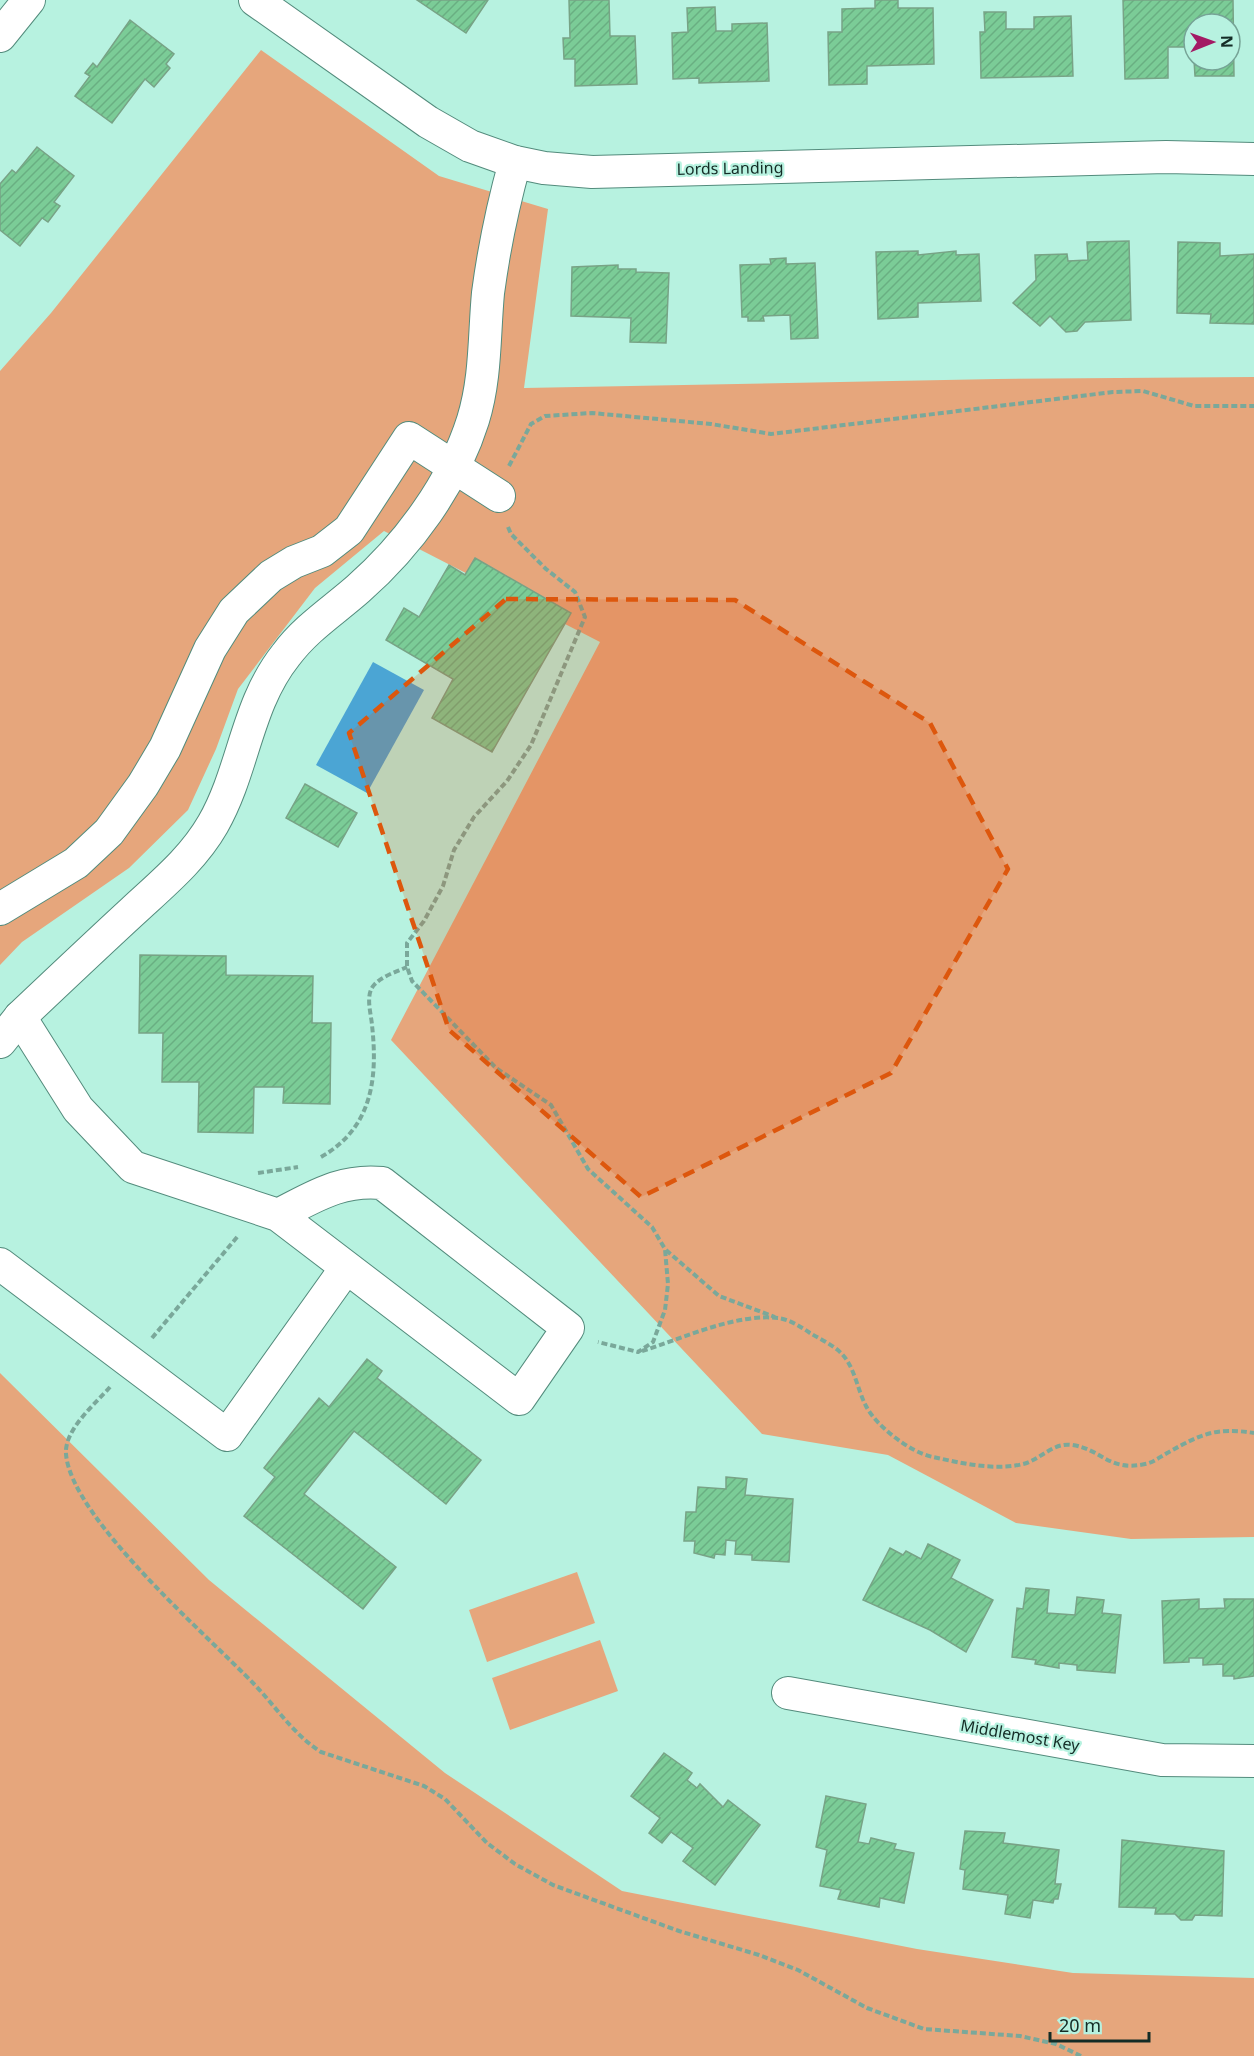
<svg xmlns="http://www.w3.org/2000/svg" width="1254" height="2056" viewBox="0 0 1254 2056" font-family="'Noto Sans',sans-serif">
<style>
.grass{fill:#e6a67c}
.water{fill:#4ba5d4}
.building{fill:url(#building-hatch);stroke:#78a386;stroke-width:1.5}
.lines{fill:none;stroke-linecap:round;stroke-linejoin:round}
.minor-casing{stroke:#538b7c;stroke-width:34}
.path{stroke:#7aa89a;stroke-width:4;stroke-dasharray:6 3;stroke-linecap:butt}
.minor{stroke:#fff;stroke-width:32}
.marked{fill:#dd570d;fill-opacity:0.2;stroke:#dd570d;stroke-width:4.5;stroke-dasharray:12 8;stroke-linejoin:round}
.labels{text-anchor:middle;stroke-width:4.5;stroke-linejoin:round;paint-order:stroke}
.street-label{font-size:16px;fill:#142c26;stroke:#b7f2e0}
</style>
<defs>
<pattern id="building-hatch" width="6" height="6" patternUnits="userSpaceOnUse" patternTransform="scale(1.5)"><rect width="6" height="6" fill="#7bcc97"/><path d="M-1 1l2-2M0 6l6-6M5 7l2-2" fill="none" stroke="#69af82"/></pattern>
</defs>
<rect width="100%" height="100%" fill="#b7f2e0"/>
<g class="grass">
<polygon points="261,50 439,176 548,209 524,388 997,379 1254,377 1254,1537 1131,1539 1016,1523 888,1455 762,1434 391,1040 600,642 384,531 315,588 238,689 216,749 188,810 129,868 22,942 0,965 0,371 51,313"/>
<polygon points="0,1373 209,1580 445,1773 622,1891 917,1949 1073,1973 1254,1978 1254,2056 0,2056"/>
<polygon points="577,1572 595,1623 487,1662 469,1610"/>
<polygon points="600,1640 618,1691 510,1730 492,1678"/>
</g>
<polygon class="water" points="373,662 424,690 367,793 316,765"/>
<g class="building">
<polygon points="417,0 488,0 466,33"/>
<polygon points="569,0 609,0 610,36 635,36 637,84 575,86 575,59 564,59 563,38 570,38"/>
<polygon points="875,0 898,0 898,8 933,8 934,64 867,66 867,84 829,85 828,32 842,32 842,9 875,8"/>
<polygon points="1123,0 1233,0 1234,76 1195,76 1194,60 1230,60 1230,24 1194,24 1194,47 1168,47 1168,78 1125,79"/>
<polygon points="715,7 716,31 732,31 732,24 767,23 769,81 699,83 699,78 673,79 672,33 688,32 687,8"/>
<polygon points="984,12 1006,12 1006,29 1034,29 1034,17 1071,16 1073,76 981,78 980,32 985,32"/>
<polygon points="130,20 174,54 166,64 170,68 154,87 145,79 112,123 75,96 90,76 85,73 93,63 97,67"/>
<polygon points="37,147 74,176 54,202 60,206 48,222 42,218 20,246 0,230 0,184 12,170 16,173"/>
<polygon points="1129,241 1131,320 1085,322 1077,331 1066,332 1050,316 1040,326 1013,303 1036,280 1035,255 1067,254 1068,261 1088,260 1087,242"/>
<polygon points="1178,242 1220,243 1220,256 1254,254 1254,324 1210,323 1211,314 1177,313"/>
<polygon points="918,251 918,255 956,251 956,255 979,254 981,301 918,303 918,317 878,319 876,252"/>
<polygon points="786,258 786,264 815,263 818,338 791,339 790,315 763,316 764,321 748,321 748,317 742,317 740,265 771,264 770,259"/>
<polygon points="618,265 618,269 636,269 636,272 669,273 666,343 630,342 631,318 571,316 572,267"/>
<polygon points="475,558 571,613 492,752 432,718 453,679 386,640 404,608 419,617 449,565 465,575"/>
<polygon points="305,784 357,813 338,847 286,818"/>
<polygon points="140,955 226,956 226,975 313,976 312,1023 331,1023 330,1104 283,1103 284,1087 254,1087 253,1133 198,1132 199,1082 162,1082 163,1033 139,1033"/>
<polygon points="367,1359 382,1371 377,1378 481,1460 446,1504 354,1431 304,1494 396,1567 363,1609 244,1516 275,1477 264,1468 319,1398 329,1407"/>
<polygon points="726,1477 747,1479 745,1495 793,1499 789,1562 752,1560 752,1555 735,1554 736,1541 726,1540 725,1555 715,1554 714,1558 694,1553 695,1541 684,1541 686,1512 696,1512 698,1487 726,1489"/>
<polygon points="928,1544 960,1560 951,1578 993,1600 966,1652 930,1630 863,1600 890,1548 903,1555 906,1551 921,1559"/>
<polygon points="1026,1588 1049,1590 1047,1613 1075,1615 1077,1597 1104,1600 1102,1613 1121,1615 1115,1673 1077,1670 1077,1665 1059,1663 1059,1668 1035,1664 1036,1660 1012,1657 1017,1608 1023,1609"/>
<polygon points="1199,1599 1199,1609 1225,1608 1224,1599 1254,1599 1254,1676 1234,1679 1234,1676 1223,1676 1223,1664 1203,1665 1203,1658 1189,1658 1189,1662 1164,1663 1162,1601"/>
<polygon points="664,1753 692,1773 687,1780 697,1788 700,1784 723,1807 728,1800 760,1825 715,1885 683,1861 693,1848 671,1832 662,1843 649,1833 660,1818 631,1796"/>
<polygon points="826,1796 866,1804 858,1842 869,1844 871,1838 896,1844 894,1849 914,1853 904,1903 880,1898 879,1907 838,1899 841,1890 820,1886 827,1850 816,1847"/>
<polygon points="965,1831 1005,1833 1003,1843 1059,1850 1055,1884 1061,1884 1058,1899 1054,1899 1053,1903 1033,1900 1030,1918 1005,1914 1008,1895 963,1889 965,1870 960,1869"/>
<polygon points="1122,1840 1224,1851 1222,1916 1195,1915 1192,1920 1181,1920 1175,1914 1155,1914 1156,1908 1119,1907"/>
</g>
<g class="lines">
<g class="minor-casing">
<g id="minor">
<polyline points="255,0 428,122 470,146 515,162 544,168 592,172 1166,157 1254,159"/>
<polyline points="0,36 29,0"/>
<polyline points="0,909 76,863 109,832 143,785 165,748 210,649 234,611 271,576 294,562 322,551 349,530 409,438 499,496"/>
<path d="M20,1017L78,1109L133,1167L278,1215L519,1399L568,1328L382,1183C340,1179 314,1197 278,1215"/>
<path d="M0,1042L20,1017C57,982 95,946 133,911C162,884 193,859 213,824C244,770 246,705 286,655C306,628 333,611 358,589C408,545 453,484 473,420C486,378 484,336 488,293C494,248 503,205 515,162"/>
<polyline points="0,1264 227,1435 346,1268"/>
<polyline points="788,1693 1162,1760 1254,1761"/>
</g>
</g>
<g class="path">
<polyline points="509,466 531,424 545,416 592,413 711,424 771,434 1113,392 1143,391 1194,406 1254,406"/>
<polyline points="508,527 511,534 546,569 575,592 585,617 531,745 507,781 474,817 454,850 443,886 424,921 407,943 407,967 412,981 496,1068 551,1105 588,1169 652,1227 665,1249 668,1284 665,1310 653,1342 638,1352 598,1342"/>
<path d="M321,1157C372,1128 378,1079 372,1025C371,1013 365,995 374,985C382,976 396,972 407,967"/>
<polyline points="258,1173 298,1167"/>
<polyline points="666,1250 719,1296 775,1317"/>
<polyline points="152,1338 238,1236"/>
<path d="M642,1351C681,1339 736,1313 778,1318C789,1319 801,1327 810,1333C820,1339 833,1345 841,1353C855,1367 857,1389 866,1406C876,1426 911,1453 933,1457C961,1463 994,1471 1023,1464C1040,1460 1053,1442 1072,1445C1102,1449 1108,1472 1145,1464C1153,1463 1161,1456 1169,1452C1201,1434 1216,1427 1254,1433"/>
<path d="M110,1387C95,1404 64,1430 66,1454C71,1518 208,1636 254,1684C277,1708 293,1734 321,1752L424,1786L445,1799L487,1843L515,1864L553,1885L679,1931L759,1955L798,1970L867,2008L924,2029L1020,2036L1056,2044L1081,2056"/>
</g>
<use href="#minor" class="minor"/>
</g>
<path class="marked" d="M506,599L735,600L930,723L1008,869L891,1073L641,1197L449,1030L349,733Z"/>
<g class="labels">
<g class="street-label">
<text transform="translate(730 168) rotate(-1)" y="6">Lords Landing</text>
<text transform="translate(1020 1735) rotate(10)" y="6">Middlemost Key</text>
</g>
</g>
<g transform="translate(1212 42) rotate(89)"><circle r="28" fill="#b7f2e0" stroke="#76a396" stroke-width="1.5"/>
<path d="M0-4.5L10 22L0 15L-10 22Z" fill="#a31a64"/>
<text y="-9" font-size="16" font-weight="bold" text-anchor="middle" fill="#142c26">N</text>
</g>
<path d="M1050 2032v9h99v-9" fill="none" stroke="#142c26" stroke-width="3"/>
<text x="1059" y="2032" font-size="18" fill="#142c26" stroke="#b7f2e0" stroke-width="4.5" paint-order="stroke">20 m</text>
</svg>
